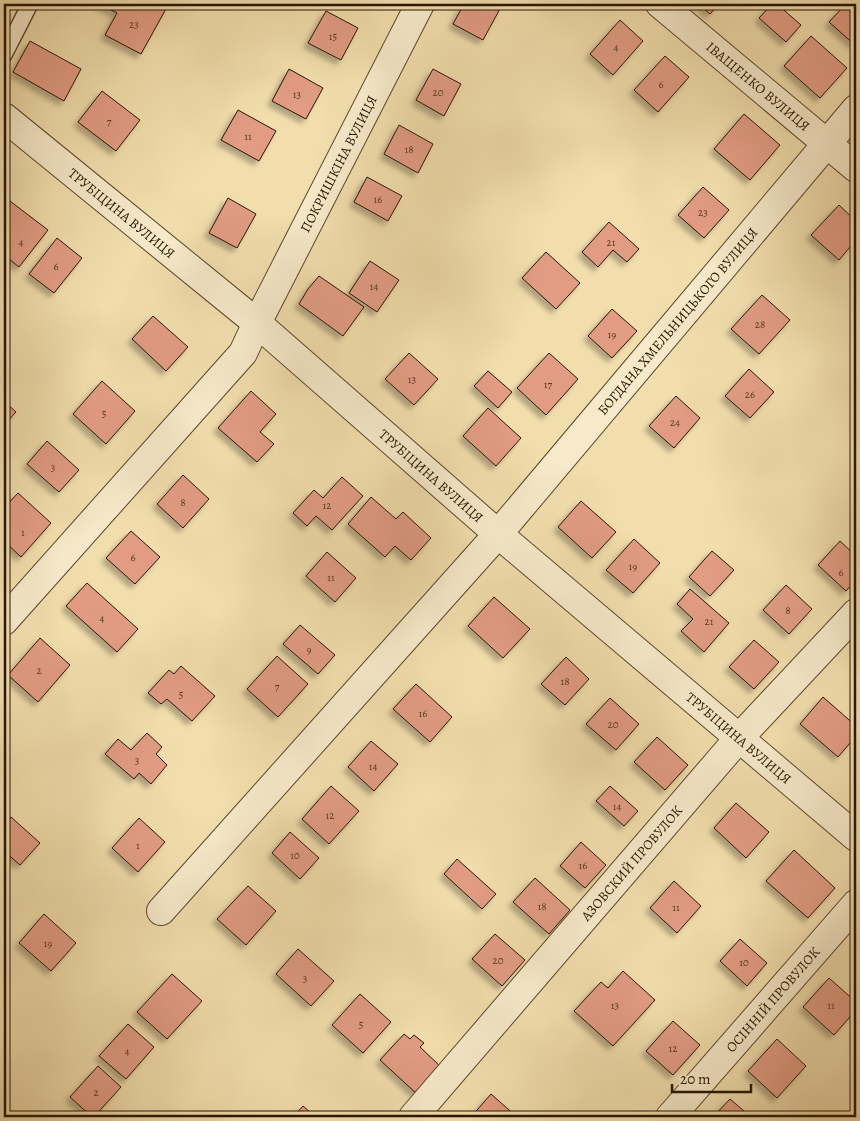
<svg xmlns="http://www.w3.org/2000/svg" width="860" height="1121" viewBox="0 0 860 1121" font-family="Alegreya,serif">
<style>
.building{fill:#e19c83;stroke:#271501;filter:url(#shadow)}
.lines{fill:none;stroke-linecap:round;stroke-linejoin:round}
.lane-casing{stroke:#5a472c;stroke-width:18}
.street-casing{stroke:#5a472c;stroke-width:30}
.lane{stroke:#f7eaca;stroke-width:15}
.street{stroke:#f7eaca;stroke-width:28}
.labels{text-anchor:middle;stroke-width:5;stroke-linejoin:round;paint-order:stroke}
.number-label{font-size:11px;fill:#563722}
.street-label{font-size:14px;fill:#271501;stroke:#f7eaca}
</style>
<defs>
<filter id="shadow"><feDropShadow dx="-4.5" dy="4.5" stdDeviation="2.5" flood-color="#0004"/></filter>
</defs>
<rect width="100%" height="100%" fill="#f2dead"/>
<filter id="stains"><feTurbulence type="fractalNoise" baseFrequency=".004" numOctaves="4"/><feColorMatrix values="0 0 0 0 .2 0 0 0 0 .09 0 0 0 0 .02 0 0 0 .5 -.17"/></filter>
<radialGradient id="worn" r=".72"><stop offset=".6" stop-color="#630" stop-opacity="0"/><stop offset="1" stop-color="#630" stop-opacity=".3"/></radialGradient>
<g class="building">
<polygon points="99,4 160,4 167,7 141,54 105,35 117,13"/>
<polygon points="464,4 495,4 501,7 483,40 453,24"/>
<polygon points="698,4 719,4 710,14"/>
<polygon points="772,4 777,4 801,25 786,42 759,18"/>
<polygon points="846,4 856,4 856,46 829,22"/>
<polygon points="326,11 358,28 341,60 308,43"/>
<polygon points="620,20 643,41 613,75 590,54"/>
<polygon points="811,36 847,68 820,98 784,66"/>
<polygon points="30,41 81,69 64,101 13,72"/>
<polygon points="665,56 689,77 658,112 634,90"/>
<polygon points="289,69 323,88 306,119 272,101"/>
<polygon points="433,69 461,84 444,116 416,100"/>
<polygon points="102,91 140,120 116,151 78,122"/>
<polygon points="238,110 276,131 259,161 221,140"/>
<polygon points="744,114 780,145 750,180 714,149"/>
<polygon points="399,125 433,144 418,173 384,154"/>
<polygon points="367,177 402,196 388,221 354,202"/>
<polygon points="703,187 729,210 704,238 678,215"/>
<polygon points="228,198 256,214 237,248 209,233"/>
<polygon points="10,201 48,230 19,267 4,255 4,210"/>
<polygon points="839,205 856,221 856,240 839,260 811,235"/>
<polygon points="609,222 639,249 627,262 613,250 598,267 582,252"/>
<polygon points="57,238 82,258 54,293 29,274"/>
<polygon points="546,252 580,283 556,309 522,278"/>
<polygon points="370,261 399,280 377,312 349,293"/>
<polygon points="319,276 364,307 343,336 299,304 308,289"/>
<polygon points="762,295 790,320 759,354 731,329"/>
<polygon points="612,309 637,331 612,358 588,336"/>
<polygon points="153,316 188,347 166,371 132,339"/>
<polygon points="409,353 438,379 414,405 385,379"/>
<polygon points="549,353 578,379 546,415 517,388"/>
<polygon points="749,369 774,392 750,418 725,396"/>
<polygon points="488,371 512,392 498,408 474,386"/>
<polygon points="102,381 135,411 106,444 73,414"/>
<polygon points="251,391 276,414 260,432 274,444 257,462 218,428"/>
<polygon points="676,396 700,418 674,448 649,426"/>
<polygon points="4,401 16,412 4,425"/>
<polygon points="488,408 521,438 496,466 463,436"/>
<polygon points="47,441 79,470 59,492 27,464"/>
<polygon points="183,475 209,499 183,528 157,504"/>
<polygon points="342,477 363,496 332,530 316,516 307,526 293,513 314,490 323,498"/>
<polygon points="18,493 51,523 21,557 4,541 4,508"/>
<polygon points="371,497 396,519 403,512 431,538 411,560 395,546 385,557 348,524"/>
<polygon points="581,501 616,532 592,558 558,527"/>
<polygon points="131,531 160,557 135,584 106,558"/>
<polygon points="634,539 660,563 633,593 606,570"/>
<polygon points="840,541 856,556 856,580 846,591 818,565"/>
<polygon points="712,551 734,570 710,596 689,577"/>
<polygon points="327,552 356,578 335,602 306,576"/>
<polygon points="87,583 138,629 117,652 66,606"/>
<polygon points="786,585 812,609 789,634 763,610"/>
<polygon points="690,589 729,623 704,652 681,631 693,619 677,604"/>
<polygon points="494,597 530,629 503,658 468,626"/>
<polygon points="300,625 335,655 318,674 283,644"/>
<polygon points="40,638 70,665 38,702 8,675"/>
<polygon points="754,640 779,662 754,689 729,667"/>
<polygon points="277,656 308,684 278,717 247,689"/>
<polygon points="566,657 589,679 565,705 541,684"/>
<polygon points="181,666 215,696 192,721 167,699 161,704 148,693 169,670 174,674"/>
<polygon points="416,684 452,717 430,742 393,709"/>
<polygon points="823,697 856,726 856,736 838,757 800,724"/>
<polygon points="610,698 639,724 616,750 586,724"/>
<polygon points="147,733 162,747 156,754 167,765 151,784 139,773 134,779 105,754 118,739 131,750"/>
<polygon points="657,737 688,765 665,790 634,762"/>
<polygon points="371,741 398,764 374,791 348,767"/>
<polygon points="331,786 359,811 329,844 302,819"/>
<polygon points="610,786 638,811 624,826 596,801"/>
<polygon points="736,803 769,832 746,858 714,828"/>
<polygon points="11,817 40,843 20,865 4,851 4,821 6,823"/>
<polygon points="139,818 165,842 138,872 112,848"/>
<polygon points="290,832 319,858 300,879 272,853"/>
<polygon points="581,842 606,865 585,888 560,866"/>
<polygon points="794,850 835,888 808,918 766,881"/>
<polygon points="457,859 496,894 482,909 444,874"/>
<polygon points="535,878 570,910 549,934 513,902"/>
<polygon points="674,881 701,906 677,933 650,908"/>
<polygon points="248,886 276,911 246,945 217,919"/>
<polygon points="44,914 76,943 51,971 19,943"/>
<polygon points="495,934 525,960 502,986 472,959"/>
<polygon points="740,939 767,963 747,986 720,961"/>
<polygon points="298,949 334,981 311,1006 276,974"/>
<polygon points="623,971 655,1000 613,1046 574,1011 601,982 608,988"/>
<polygon points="172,974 202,1001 167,1039 137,1012"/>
<polygon points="829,978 856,1002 856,1010 834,1035 803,1007"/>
<polygon points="360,994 391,1022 363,1053 332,1025"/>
<polygon points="673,1021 700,1045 673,1075 646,1051"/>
<polygon points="128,1024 154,1047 126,1079 99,1056"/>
<polygon points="404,1034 410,1039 414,1035 424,1043 420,1047 442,1068 417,1094 380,1060"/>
<polygon points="777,1039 806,1066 777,1098 748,1071"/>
<polygon points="98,1066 121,1087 94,1117 92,1117 70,1097"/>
<polygon points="491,1094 517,1117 471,1117"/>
<polygon points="730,1099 751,1117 713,1117"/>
<polygon points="303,1106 316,1117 293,1117"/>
</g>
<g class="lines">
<g class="lane-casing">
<polyline id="lane" points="4,55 30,4"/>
</g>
<g class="street-casing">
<g id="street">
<path id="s1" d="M660,4L856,168"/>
<path id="s2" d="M4,117L257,323L498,534L856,837"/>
<path id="s3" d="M4,621L243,353L257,323L420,4"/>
<path id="s4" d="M161,911L498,534L856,109"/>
<path id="s5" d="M413,1117L739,738L856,613"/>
<path id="s6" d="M670,1117L856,904"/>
</g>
</g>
<use href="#lane" class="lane"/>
<use href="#street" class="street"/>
</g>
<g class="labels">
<g class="number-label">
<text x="134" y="28">23</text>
<text x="333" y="40">15</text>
<text x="616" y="51">4</text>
<text x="661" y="88">6</text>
<text x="438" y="96">20</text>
<text x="297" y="98">13</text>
<text x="109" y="125">7</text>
<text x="248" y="140">11</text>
<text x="409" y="153">18</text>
<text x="378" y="203">16</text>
<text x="703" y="216">23</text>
<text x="21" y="246">4</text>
<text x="611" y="246">21</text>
<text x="56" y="270">6</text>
<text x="374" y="290">14</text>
<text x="760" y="328">28</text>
<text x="612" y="338">19</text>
<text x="412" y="383">13</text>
<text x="548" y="388">17</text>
<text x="750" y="398">26</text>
<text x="104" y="417">5</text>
<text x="675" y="426">24</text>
<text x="53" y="471">3</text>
<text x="183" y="506">8</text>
<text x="327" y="509">12</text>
<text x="23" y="536">1</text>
<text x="133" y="561">6</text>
<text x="633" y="570">19</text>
<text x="841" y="576">6</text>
<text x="331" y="581">11</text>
<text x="788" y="614">8</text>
<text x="102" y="622">4</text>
<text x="709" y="625">21</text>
<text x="309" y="653">9</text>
<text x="39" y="674">2</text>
<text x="565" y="685">18</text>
<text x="277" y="690">7</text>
<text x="181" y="698">5</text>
<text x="423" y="717">16</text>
<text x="613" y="728">20</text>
<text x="137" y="764">3</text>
<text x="373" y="770">14</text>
<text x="617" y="810">14</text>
<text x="330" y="819">12</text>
<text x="138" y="849">1</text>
<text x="295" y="859">10</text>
<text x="583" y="869">16</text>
<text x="542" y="910">18</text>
<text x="676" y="911">11</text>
<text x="48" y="947">19</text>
<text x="498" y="964">20</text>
<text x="744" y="966">10</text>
<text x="305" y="982">3</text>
<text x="615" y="1009">13</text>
<text x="831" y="1009">11</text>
<text x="361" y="1028">5</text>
<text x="673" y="1052">12</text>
<text x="127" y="1055">4</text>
<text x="96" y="1096">2</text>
</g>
<g class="street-label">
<text dy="5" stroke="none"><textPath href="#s1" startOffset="128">ІВАЩЕНКО ВУЛИЦЯ</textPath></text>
<text dy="5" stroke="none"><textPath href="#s3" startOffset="571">ПОКРИШКІНА ВУЛИЦЯ</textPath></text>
<text dy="5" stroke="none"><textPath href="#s2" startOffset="152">ТРУБІЦИНА ВУЛИЦЯ</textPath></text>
<text dy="5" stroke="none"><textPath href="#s4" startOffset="784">БОГДАНА ХМЕЛЬНИЦЬКОГО ВУЛИЦЯ</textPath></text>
<text dy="5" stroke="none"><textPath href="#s2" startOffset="558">ТРУБІЦИНА ВУЛИЦЯ</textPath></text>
<text dy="5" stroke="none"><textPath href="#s2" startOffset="962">ТРУБІЦИНА ВУЛИЦЯ</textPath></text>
<text dy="5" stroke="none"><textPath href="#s5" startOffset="335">АЗОВСКИЙ ПРОВУЛОК</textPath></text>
<text dy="5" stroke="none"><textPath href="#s6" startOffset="156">ОСІННІЙ ПРОВУЛОК</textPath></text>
</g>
</g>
<rect width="860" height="1121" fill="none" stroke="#f2dead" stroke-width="20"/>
<rect x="5" y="5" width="850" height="1111" fill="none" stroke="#271501" stroke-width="2.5"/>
<rect x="10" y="10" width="840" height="1101" fill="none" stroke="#271501"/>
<path d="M672 1084v8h79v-8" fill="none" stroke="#271501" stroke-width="2.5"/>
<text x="680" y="1084" font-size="15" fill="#271501" stroke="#f7eaca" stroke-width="4" paint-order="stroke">20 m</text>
<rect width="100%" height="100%" filter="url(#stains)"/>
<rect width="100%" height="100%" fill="url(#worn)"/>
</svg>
